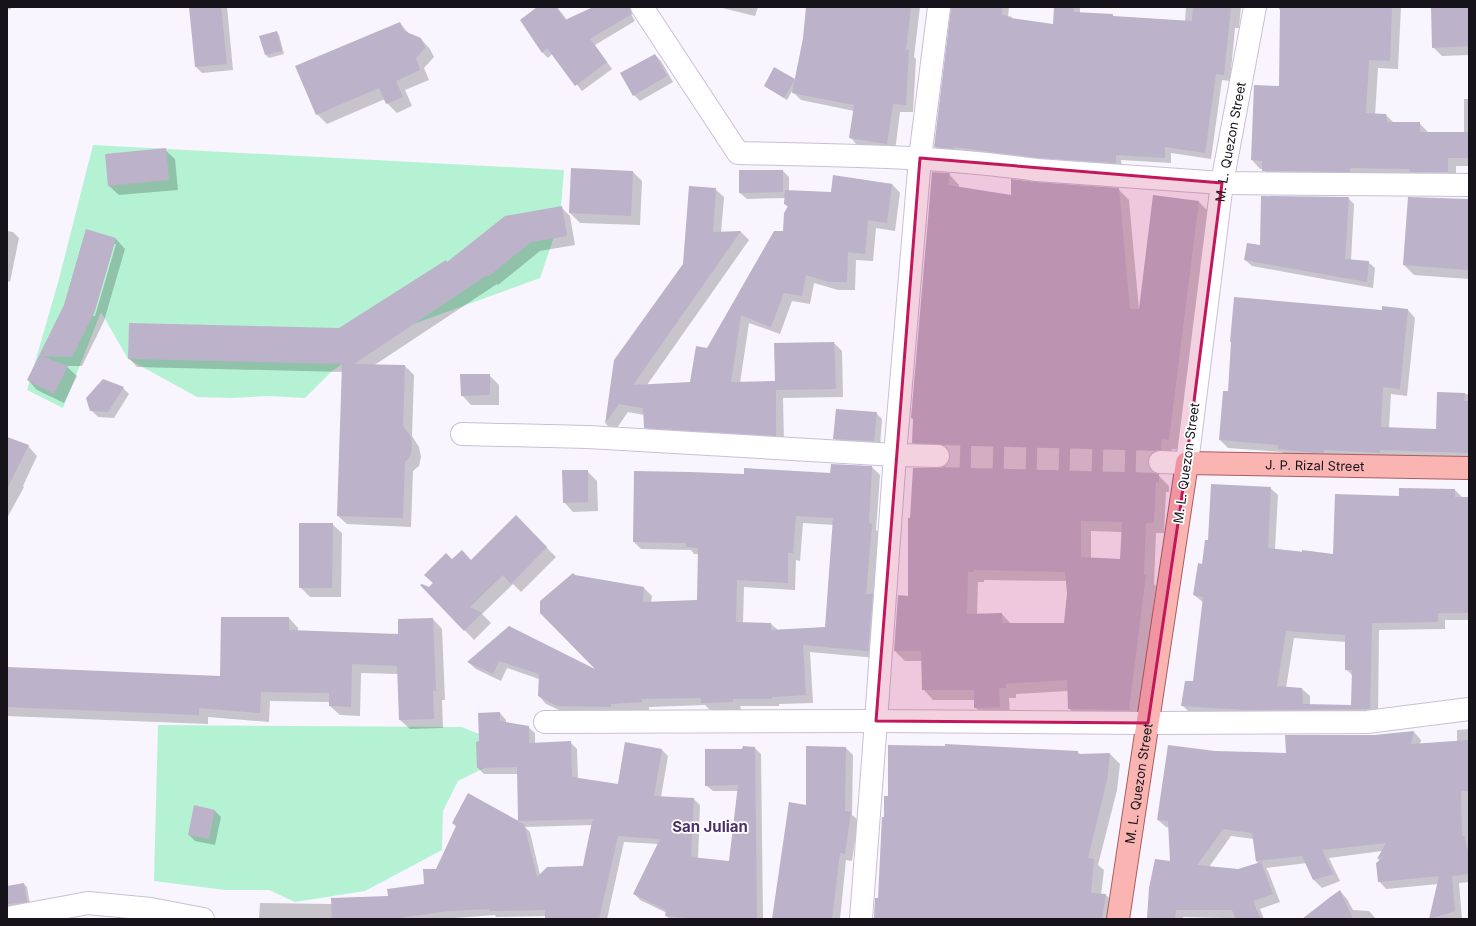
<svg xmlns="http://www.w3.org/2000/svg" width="1476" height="926" viewBox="0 0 1476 926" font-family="Inter,sans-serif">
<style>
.green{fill:#b5f2d4}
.shadow{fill:#0003;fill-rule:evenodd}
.building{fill:#bcb2c9;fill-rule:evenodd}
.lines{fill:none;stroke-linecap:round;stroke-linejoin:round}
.minor-tunnel{stroke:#d7d3dd;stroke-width:22;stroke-dasharray:22 11;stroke-linecap:butt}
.minor-casing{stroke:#cabfd7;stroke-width:24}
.major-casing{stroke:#a95c5d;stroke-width:24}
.minor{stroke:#fff;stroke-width:22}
.major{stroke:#fab5b3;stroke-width:22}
.marked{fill:#c2185b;fill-opacity:0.2;stroke:#c2185b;stroke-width:3;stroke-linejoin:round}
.labels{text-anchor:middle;stroke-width:3.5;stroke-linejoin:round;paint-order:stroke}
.street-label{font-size:13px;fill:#17131b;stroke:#fff}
.quarter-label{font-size:15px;font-weight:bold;fill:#4d2f69;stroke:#fff}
</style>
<rect width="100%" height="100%" fill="#f9f5ff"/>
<g class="green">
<polygon points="93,145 564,170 560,219 540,278 386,334 332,371 305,398 268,396 232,398 197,397 128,359 101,312 63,408 27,390 59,279"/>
<polygon points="158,725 462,727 486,737 484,768 458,781 443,811 442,850 365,891 295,902 269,890 225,890 154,881"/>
</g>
<g class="shadow">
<polygon points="7,7 11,7 11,9 7,10"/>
<polygon points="190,7 227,7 233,70 202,73 196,67"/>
<polygon points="538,7 557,7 567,20 596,7 627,7 635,21 595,45 612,69 582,91 552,54 548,58 542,52"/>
<polygon points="718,7 758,7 755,16"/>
<polygon points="807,7 920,7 914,57 916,59 913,112 900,112 895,151 858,146 851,138 854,111 801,100 792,91 787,100 765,86 794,80 795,81 804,38"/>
<polygon points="970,7 1009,7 1008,17 1013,19 1054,25 1055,7 1080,7 1080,13 1112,15 1115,17 1185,21 1186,7 1241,7 1239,28 1235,28 1230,81 1222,80 1211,159 1171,153 1171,163 1121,160 1122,169 941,153 935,147"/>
<polygon points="1278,7 1401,7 1398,69 1378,68 1375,115 1386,115 1394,123 1419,123 1428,132 1464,133 1464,99 1469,99 1469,166 1456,166 1456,181 1271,179 1263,169 1260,169 1252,160 1280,87 1281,12"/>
<polygon points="1432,7 1469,7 1469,55 1442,56 1433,47"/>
<polygon points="400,23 410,35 421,39 430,49 434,57 424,68 429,80 405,90 412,106 397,113 387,103 385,99 327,124 317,114"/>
<polygon points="277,32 279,35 284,54 269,58 266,55"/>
<polygon points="655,55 661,61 673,82 640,101 634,95"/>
<polygon points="165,150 175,159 178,190 119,195 109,186"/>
<polygon points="572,170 633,172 642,181 640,225 580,223 570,213"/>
<polygon points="783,171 789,177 789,191 831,193 834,176 892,184 900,193 895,231 876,228 873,261 856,260 855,290 838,290 814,283 810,304 792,301 780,334 749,323 740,383 776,382 834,343 842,351 843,397 783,398 784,443 653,436 645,427 644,415 628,412 614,432 606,424 615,361 684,264 715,189 724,197 721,233 741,232 749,240 647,385 691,383 708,349 784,232 788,207 785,204 786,198 747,199 740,193"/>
<path d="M949,174L959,185V188L1012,196L1118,189L1129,200L1139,310L1199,202L1209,212L1179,450L1172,449L1171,460L1157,472L1158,475L1169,486V492H1166L1164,533H1156L1154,584L1156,586L1139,720L1079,719L1069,708L1068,691L1016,694V698H1009L1010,717L986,718L975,707V700H933L923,689L922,661H905L895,651L909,597L911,519L944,468L949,463L951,454L924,453L913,442L914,420L912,418ZM1091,531L1122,532L1121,560L1091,558ZM984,580L1067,581L1068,593L1065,624H1011L1002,614L977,615L978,582H984Z"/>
<polygon points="1348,198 1354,204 1351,261 1368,262 1375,268 1373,288 1252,266 1245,260 1260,246"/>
<polygon points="1409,200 1469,203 1469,279 1414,275 1404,265"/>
<polygon points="561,207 570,216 575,245 540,251 498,285 497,284 373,366 405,366 414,375 412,436 419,447 421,457 419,466 413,471 411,527 347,524 338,516 343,372 137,367 129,358 340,329 448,263"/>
<path d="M86,230L116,239L125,249L104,321L82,366H66L77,376L64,403L37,390L28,380L64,306ZM114,244H116L95,316H93Z"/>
<polygon points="7,231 13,232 19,238 10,282 7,281"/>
<polygon points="1408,310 1415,318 1407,396 1391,394 1389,428 1437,430 1438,393 1469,394 1469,460 1287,457 1282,452 1228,448 1220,440 1229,392 1382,311"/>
<polygon points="489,375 499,385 499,405 471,405 462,395"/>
<polygon points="123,388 129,394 114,418 98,417 91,410"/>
<polygon points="876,413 882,419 880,447 841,445 834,438"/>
<polygon points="7,439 28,446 37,456 23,486 24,487 7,518"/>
<path d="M832,465L872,467L880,475L876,530L879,532L876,658L810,652L813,703L779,704V706H740L741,710H710L705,705L649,707V710L566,713L546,704L539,696V679L507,668L501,681L476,669L468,662L509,628L599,672L575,576L644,588L652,596L651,603L698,601L699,554H694L691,550L641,549L634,542L745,475L831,474ZM803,523L834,525L826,628L778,630L771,624L743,623L744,587L795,590L796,560L800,561Z"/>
<polygon points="587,471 597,481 598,511 573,512 564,502"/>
<path d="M1270,488L1278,495L1275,549L1334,555L1400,497L1455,490L1463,498H1469V620H1445V629L1379,630L1378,716L1190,713L1182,705L1194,682L1204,603L1194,595L1209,541ZM1294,638L1346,642V669L1353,676L1352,706L1310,705V696L1302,689L1286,688Z"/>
<polygon points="516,517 556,557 521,592 513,584 482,614 491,623 474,640 422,585 429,588 452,561 471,561"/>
<polygon points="332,524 342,533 341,597 310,597 300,587"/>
<polygon points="289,618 298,628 298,632 399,635 433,619 442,629 445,700 442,700 443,728 410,729 400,720 399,674 361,673 360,716 340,715 330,706 330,702 270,701 269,722 208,717 208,724 7,716 7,668 221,677"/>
<path d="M500,713L506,720V723L528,727L535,733V744L570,742L577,749L578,779L618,785L625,744L662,750L668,756L661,797L694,799L700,805L698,859L730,862L738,791H713L706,785L743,750L754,747L761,754L763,919H670L666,916L667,913L640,900L634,893L658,844L624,842L607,919H546V916L496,917L495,915L440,919H259L260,903L332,904L389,897L425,885L437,870L457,827L453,823L523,824L519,821L518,774H484L478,768L480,742ZM592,825L584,867L540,875L530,832L525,827Z"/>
<path d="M1469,729V882L1459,883L1462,919H1430L1438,884L1386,889L1379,881L1380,861L1378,859L1382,851L1329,858L1340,881L1322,888L1314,880L1307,863L1266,868L1268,871L1280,902L1260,909L1264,919L1183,917V919H1147L1171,862L1170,828L1166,827L1158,820L1215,752L1287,754L1374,736L1414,732L1421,740L1420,744L1457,742V730ZM1231,836L1254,839L1256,861L1259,864L1238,870L1209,867Z"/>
<polygon points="846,748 853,755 852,815 858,820 852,861 846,860 840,919 773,919 807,806"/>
<polygon points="1077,752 1081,755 1110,754 1120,764 1117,790 1098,865 1104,870 1101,895 1106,895 1116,905 1113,919 874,919 879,899"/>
<polygon points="215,811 221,817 215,845 195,841 189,835"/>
<polygon points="24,884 27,887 30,904 7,907 7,887"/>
<polygon points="1340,891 1347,899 1353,910 1369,911 1376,919 1315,919"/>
</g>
<g class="building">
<polygon points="189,7 221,7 227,64 195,67"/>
<polygon points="537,7 556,7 565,20 593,7 630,7 632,14 590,39 607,62 575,86 547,48 542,53 520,20"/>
<polygon points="806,7 911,7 906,50 909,50 906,105 893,104 887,144 849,138 854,105 792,93 803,38"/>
<polygon points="951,7 1002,7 1002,15 1012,17 1011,18 1053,24 1054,7 1074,7 1074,12 1113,14 1113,16 1192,21 1193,7 1231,7 1224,75 1216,74 1205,153 1165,147 1165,158 1116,155 1116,163 1038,158 954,147 954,149 934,147"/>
<polygon points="1280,7 1392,7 1390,61 1369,60 1366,113 1386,114 1387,122 1420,122 1420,132 1469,132 1469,158 1448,158 1448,172 1409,172 1410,169 1350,168 1350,172 1262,171 1262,161 1251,160 1254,85 1279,86"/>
<polygon points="1431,7 1469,7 1469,46 1432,48"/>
<polygon points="400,22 404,31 421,38 425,48 416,58 420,70 396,81 403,97 386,104 379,88 316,115 295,66"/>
<polygon points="277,31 282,51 265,55 259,36"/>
<polygon points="655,54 667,76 633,96 620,73"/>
<polygon points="774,67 795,79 784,98 764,86"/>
<polygon points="166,148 169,180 108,186 105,154"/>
<polygon points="571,168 633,171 631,216 569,213"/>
<polygon points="739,170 783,170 783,192 739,193"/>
<path d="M932,172L950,173L948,185L1011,195V179L1036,182L1119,188L1130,309H1139L1153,195L1199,201L1169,440L1162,439L1161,450L1154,451L1150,455L1148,461L1149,468L1154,473L1159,474V483L1156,482L1154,523H1146L1144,575H1146L1129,710L1068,709L1067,680L1006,684V688H999L1000,707L974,708V690H922L921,651H894L898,595L908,596V518H910L913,468H938L944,467L948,463L950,457L949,450L944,445L938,444L912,443L913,419L911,418ZM1081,521L1122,522L1120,559L1081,557ZM974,570L1065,572L1067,593L1064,623H1002V613L967,614L968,572H974Z"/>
<polygon points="833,175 892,184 887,223 868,220 865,254 848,252 847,282 829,282 806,275 802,296 784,293 771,327 741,315 731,382 775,381 774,343 834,342 836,389 776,390 776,436 644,428 643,408 619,404 605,424 614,360 683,264 689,186 716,188 713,232 741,231 633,385 690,382 696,346 707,348 774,231 783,231 784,213 788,206 784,204 785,190 831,192"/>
<polygon points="1261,196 1349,197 1345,259 1369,261 1367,282 1244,260 1247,243 1260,245"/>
<polygon points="1408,197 1469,199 1469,270 1403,265"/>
<polygon points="562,206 567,236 531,242 488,277 487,275 354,364 405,365 403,426 411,437 412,448 410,457 405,462 403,518 337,516 342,364 128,359 129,323 339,328 446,260 447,262 505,216"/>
<polygon points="86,229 116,238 95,311 72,357 42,356 68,366 54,394 27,380 64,305"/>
<polygon points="1234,297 1382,310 1382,306 1408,309 1400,389 1383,387 1381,427 1436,429 1437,392 1465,393 1464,401 1469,401 1469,453 1380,450 1380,453 1324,450 1324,453 1314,453 1278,449 1278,445 1219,440 1223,391 1228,391 1231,342 1230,342"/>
<polygon points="460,374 490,374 490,395 461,396"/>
<polygon points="103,379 124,387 108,412 90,411 86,398"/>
<polygon points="836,409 877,412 874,441 833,439"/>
<polygon points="7,437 29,445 7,489"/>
<path d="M831,464L872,466L869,523L872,524L866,594H873L868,651L803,645L806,695L772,697V699H733V702L701,703V698L642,699V702L611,704V707L557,706L538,696L539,674L499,661L493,674L467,662L509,626L595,669L540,613V601L573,573L575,575L644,587L643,602L697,600L698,548L686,547V543L633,542L634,471L690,472L744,474V468L830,473ZM796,516L833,518L825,627L771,630V623L736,622L737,580L788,583V553H793Z"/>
<polygon points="562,470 588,470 588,502 563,503"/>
<path d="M1211,484L1271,487L1268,548L1302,552V550L1333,554L1335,494L1399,496V488L1455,489V497H1469V613H1438V622L1372,623L1370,709L1246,710L1181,706L1185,681H1193L1203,597L1193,595L1198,563L1202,564L1205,540H1208ZM1286,631L1345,635V670H1352L1351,705L1303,704L1302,688L1277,686Z"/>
<polygon points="516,515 547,547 511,584 503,575 470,607 482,613 464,631 420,585 422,584 429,587 433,583 424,575 446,553 452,559 462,550 471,560"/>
<polygon points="299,523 333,523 332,588 299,588"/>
<polygon points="221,617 289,617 289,630 398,634 398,619 433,618 436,691 433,691 434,719 399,720 397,666 352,664 351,707 329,706 329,693 261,692 260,713 199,708 199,715 7,707 7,667 220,676"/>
<polygon points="500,712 500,721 529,726 529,743 571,741 572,777 618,784 625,742 662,749 654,796 694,798 691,857 729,861 738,785 705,786 705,749 742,749 743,746 755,747 757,919 698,919 665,916 666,910 633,894 660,839 618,836 599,919 545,919 545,910 489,911 489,909 449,911 391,919 332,919 331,898 388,896 387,889 424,884 423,869 436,869 456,826 452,823 468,793 524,824 537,877 547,867 583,866 584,860 592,822 595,819 518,821 517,767 477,768 476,742 479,741 478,713"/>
<polygon points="1414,731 1411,744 1469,740 1469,791 1461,791 1462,836 1465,836 1467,849 1469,848 1469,874 1452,876 1455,911 1429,919 1439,876 1378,882 1376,863 1385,856 1377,859 1386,843 1322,850 1333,874 1313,880 1302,856 1256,861 1252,833 1223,829 1197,865 1238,869 1261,862 1273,894 1253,901 1261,919 1236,919 1232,910 1176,910 1175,919 1147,919 1149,888 1155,859 1170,861 1168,821 1157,820 1168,745 1215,751 1286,753 1285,735 1374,735"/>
<polygon points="945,744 1078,751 1078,754 1110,753 1107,780 1088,858 1094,859 1091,893 1106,894 1102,919 874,919 875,898 878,898 882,817 884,817 884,796 888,796 888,745 945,746"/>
<polygon points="806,746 846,747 845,811 851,812 845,854 840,853 832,919 772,919 789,802 806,805"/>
<polygon points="194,805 215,810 209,839 188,835"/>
<polygon points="24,883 27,902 7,904 7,886"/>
<polygon points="1340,890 1353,919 1302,919 1329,898"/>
</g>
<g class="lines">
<polyline class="minor-tunnel" points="938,456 1160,462"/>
<g class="minor-casing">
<g id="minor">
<path d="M642,7L738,153C838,155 938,156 1037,170L1222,183L1469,185"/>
<polyline points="462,434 588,437 895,455 938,456"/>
<path id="s1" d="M1160,462L1187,463L1222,183L1255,7"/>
<polyline points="545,722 876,721 1148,723 1367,722 1469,709"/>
<polyline points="7,918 88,903 151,909 203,919"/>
<polyline points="861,919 876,721 895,455 920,158 939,7"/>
</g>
</g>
<g class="major-casing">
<g id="major">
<path id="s2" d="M1118,919L1187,463L1469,468"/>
</g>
</g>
<use href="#minor" class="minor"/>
<use href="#major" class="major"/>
</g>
<path class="marked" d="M920,158L1222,183L1181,503L1148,723L876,721Z"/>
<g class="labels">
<g class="street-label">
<text dy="5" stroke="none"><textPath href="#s1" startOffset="351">M. L. Quezon Street</textPath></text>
<text transform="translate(1186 463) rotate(-82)" y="5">M. L. Quezon Street</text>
<text dy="5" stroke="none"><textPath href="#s2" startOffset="589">J. P. Rizal Street</textPath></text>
<text dy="5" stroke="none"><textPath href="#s2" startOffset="137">M. L. Quezon Street</textPath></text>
</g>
<g class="quarter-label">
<text x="710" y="832">San Julian</text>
</g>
</g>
<rect width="1476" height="926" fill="none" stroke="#17131b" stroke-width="16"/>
</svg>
